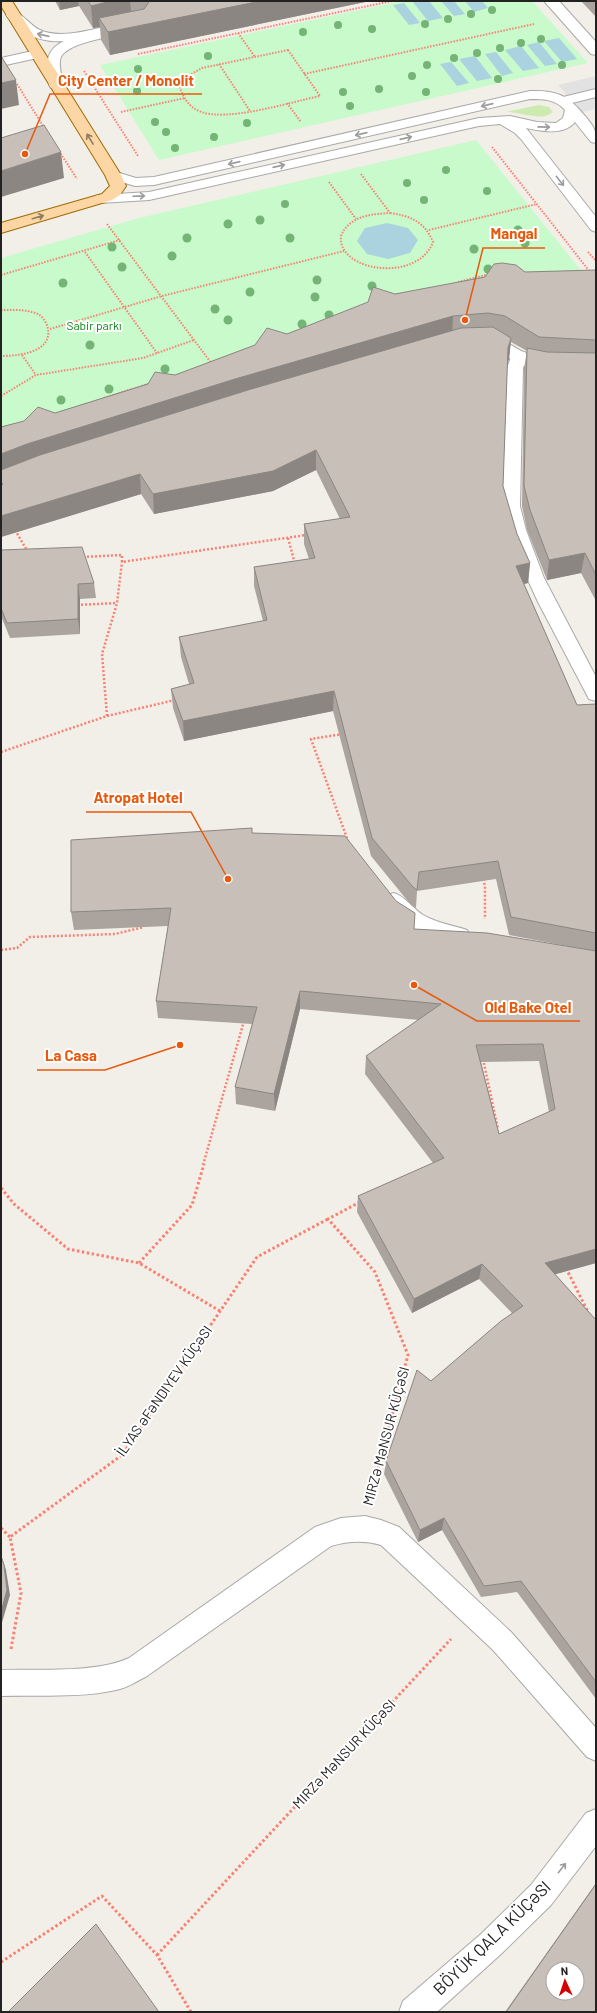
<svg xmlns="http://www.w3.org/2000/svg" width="597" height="2013" viewBox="0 0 597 2013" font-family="Barlow,sans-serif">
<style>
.grass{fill:#cdebb0}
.park{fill:#c8facc}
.parking{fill:#e2e2e2}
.water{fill:#aad3df}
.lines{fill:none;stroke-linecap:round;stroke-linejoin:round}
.service-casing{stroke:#a9a9a9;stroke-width:2}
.pedestrian-casing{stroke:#a9a9a9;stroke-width:2}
.minor-casing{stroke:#a9a9a9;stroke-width:2}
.primary-casing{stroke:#a06b00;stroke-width:2}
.path-far2{stroke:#fa8072;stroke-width:2;stroke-dasharray:1.5 1.5;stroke-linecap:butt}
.path-far1{stroke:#fa8072;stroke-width:2.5;stroke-dasharray:2 2;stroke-linecap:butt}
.path{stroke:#fa8072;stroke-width:3;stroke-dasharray:2.5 2.5;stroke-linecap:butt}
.service{fill:#fff;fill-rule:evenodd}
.pedestrian{fill:#fff;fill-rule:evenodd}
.minor{fill:#fff;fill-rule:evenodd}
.primary{fill:#fcd6a4;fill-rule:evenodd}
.tree{fill:#74b475}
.wall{fill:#aba49e;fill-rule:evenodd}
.shaded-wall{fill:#8b8681}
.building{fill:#c7bfb8;stroke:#8b8681;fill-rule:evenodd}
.oneway{stroke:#9c9c9c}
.oneway2{stroke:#8f7c63}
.labels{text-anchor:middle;stroke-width:4;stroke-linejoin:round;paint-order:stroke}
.far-park-label{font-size:12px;fill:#0c8416;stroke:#fff}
.street-label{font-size:14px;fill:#222;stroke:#fff}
.near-street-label{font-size:17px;fill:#222;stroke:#fff}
.leader{fill:none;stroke:#e8590c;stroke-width:1.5}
.callout-dot{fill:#e8590c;stroke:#fff;stroke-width:1.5}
.callout-label{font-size:15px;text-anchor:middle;font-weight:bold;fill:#e8590c;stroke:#fff;stroke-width:4;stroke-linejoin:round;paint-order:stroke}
</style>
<rect width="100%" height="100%" fill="#f2efe9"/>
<path class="grass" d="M539,105L549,107L553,112C543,122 520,112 506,112Z"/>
<g class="park">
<polygon points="402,1 532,1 588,63 159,160 100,65"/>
<polygon points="476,140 588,279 1,448 1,258 139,218"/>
</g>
<polygon class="parking" points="596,76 596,109 582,112 558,85"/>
<g class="water">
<polygon points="412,1 429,1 443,18 428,21"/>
<polygon points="441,1 454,1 465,14 454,16"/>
<polygon points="465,1 482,1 488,8 474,12"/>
<polygon points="404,3 420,23 409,25 393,5"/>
<polygon points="559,38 577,59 562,62 544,41"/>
<polygon points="539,42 557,64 545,66 527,45"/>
<polygon points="521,46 539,68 523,71 505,50"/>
<polygon points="496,52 513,73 502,76 485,54"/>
<polygon points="475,56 492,78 477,81 459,59"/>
<polygon points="451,62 469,83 457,86 440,64"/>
<polygon points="387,223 408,228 418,240 410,253 388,259 367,254 357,241 365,228"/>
</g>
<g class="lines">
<g class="service-casing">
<g id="service">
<path d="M13,11C24,14 30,26 40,30C62,41 105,26 128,21L133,22L135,29L133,32C117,36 63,42 60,60C59,67 62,78 63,85L61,88H51L49,85C47,66 43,51 64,41C41,43 19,34 6,15L8,12Z"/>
<path d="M530,91C556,90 568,95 585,116C594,127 596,129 596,143L591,142L575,122C563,136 542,131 526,128L596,217V232L591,230L521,139L515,133L500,124L479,126L149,200L100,203L95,202L93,199L95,196L100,195L149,192L479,118L510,116L537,122L556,123L563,118L565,110C555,99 544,99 530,99L154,185L135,186L108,178L106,175L108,172L113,171L136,178L154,177Z"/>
<polygon points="519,351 525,352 527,356 523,368 520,506 526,530 544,578 596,677 596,701 589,699 538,602 516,554 508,530 502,506 507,368 513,352"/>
<path d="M394,893C406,897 413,909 423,915C437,923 452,925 467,930L470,936L467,942C442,950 396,923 384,901L387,895Z"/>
<path d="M365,1516L381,1520L399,1527L511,1632L596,1728V1761L587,1757L493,1650L381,1545C364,1540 348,1541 331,1546L147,1676C137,1681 127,1688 116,1690C81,1698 37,1695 1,1696V1670C37,1669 98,1673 129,1658L315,1527L341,1518Z"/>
</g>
</g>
<g class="pedestrian-casing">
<g id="pedestrian">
<polygon points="544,1 559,1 596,42 596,55 591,54"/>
<polygon points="596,89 596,97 564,105 559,104 557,101 559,98"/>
</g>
</g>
<g class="minor-casing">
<g id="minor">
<polygon points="37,50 42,51 44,54 42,57 1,66 1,58"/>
<path d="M482,335C505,336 517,352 538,359C555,366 577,362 596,362V372L555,373L539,371L519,364L490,346L476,344L474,340L476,336Z"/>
<polygon points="596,1809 596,1846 551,1905 501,1954 437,2012 399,2012 403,2001 481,1934 531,1885 586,1813"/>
</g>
</g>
<g class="primary-casing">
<polygon id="primary" points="1,1 12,1 121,175 126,186 120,195 112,200 1,233 1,223 102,194 110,186 105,175 1,6"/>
</g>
<g class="path-far2">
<polyline points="238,33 255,57"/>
<path d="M288,50L320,96C291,102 225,123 199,111C188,106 184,98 180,88L190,75L202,68Z"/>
<polyline points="138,54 392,1"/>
<polyline points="219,64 250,111"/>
<polyline points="84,71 138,156"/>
<polyline points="304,74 534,24"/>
<polyline points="17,84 45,129"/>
<polyline points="287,103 301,122"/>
<polyline points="121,112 185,98"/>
<polyline points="492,147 590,272"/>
<polyline points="59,151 77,179"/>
<polyline points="361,174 390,213"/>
<polyline points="329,182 356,219"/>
<path d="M390,213C411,216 425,222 433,242C418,283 337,272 341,236C349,216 371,214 390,213Z"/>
<polyline points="107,224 212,364"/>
<polyline points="429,230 537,204"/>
<polyline points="85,252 157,353"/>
<polyline points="588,252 596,261"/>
<polyline points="1,275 120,240"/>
<polyline points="458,282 490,274"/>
<path d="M1,310C13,310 26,309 38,314C43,317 47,323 48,329C52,353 17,356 1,356"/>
<polyline points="50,329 162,296 344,251"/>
<polyline points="22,355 36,375"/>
<polyline points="1,396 36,375 143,358 194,340"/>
<polyline points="104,398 151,383"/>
</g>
<g class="path-far1">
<polyline points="15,530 28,552"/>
<polyline points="288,538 295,564"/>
<polyline points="83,557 122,555 122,562 306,535"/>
<polyline points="77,605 117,603"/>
<polyline points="107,716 102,654 117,603 122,562"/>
<polyline points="343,734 311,739 348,841"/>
<polyline points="1,752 107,716 175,700"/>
<polyline points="483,879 485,886 485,919"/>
<polyline points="1,950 17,948 30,937 115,934 144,927"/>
<polyline points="483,1059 498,1129 495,1131"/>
<polyline points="203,1165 244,1021"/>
</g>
<g class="path">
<polyline points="1,1188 14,1204 68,1249 139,1263 220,1311"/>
<polyline points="360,1202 328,1219 375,1272 408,1355 371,1495"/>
<polyline points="139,1263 192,1205 204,1164"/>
<polyline points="566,1268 588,1312"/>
<polyline points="1,1528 10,1537"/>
<polyline points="11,1649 21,1593 10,1537 122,1455 257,1257 328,1219"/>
<polyline points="157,1955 451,1639"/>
<polyline points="1,1962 102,1896 157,1955 191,2012"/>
</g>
<use href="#service" class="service"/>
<use href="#pedestrian" class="pedestrian"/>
<use href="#minor" class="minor"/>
<use href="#primary" class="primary"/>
</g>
<g class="tree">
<circle cx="492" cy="10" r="4"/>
<circle cx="471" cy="14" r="4"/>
<circle cx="448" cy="19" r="4"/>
<circle cx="425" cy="24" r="4"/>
<circle cx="338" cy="25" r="4"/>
<circle cx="372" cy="29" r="4"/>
<circle cx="303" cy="32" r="4"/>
<circle cx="541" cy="39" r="4"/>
<circle cx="521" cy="43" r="4"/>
<circle cx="500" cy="48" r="4"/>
<circle cx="477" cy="53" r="4"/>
<circle cx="208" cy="56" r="4"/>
<circle cx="454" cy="58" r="4"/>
<circle cx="427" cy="65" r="4"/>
<circle cx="562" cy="65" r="4"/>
<circle cx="138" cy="69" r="4"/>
<circle cx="412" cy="76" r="4"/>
<circle cx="498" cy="79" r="4"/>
<circle cx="161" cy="82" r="4"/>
<circle cx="379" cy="89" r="4"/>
<circle cx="137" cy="91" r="4"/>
<circle cx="343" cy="92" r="4"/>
<circle cx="426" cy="92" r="4"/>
<circle cx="350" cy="106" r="4"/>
<circle cx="155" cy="122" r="4"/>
<circle cx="247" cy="123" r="4"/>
<circle cx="166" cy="132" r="4"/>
<circle cx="214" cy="137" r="4"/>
<circle cx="175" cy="148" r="4"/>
<circle cx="446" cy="170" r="4"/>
<circle cx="407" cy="183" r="4"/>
<circle cx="487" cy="191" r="4"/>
<circle cx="424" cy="200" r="4"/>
<circle cx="285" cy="204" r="4"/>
<circle cx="260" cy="220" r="4.5"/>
<circle cx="228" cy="224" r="4.5"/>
<circle cx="518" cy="230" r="4.5"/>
<circle cx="187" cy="238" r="4.5"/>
<circle cx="290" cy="238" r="4.5"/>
<circle cx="525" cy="243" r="4.5"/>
<circle cx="112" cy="247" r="4.5"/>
<circle cx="474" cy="249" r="4.5"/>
<circle cx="172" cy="256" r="4.5"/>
<circle cx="122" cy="267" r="4.5"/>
<circle cx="488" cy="269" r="4.5"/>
<circle cx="317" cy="280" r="4.5"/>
<circle cx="63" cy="283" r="4.5"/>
<circle cx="372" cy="286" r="4.5"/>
<circle cx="250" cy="292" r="4.5"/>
<circle cx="315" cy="297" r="4.5"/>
<circle cx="215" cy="309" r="4.5"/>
<circle cx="329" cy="315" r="4.5"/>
<circle cx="228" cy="320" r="4.5"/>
<circle cx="302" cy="324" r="4.5"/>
<circle cx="90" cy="345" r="4.5"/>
<circle cx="165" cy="369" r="4.5"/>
<circle cx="109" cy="389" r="4.5"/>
<circle cx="61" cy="400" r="4.5"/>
</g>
<g class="wall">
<polygon points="55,1 370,1 110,55 101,40 100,27 93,28 79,6 60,10"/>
<polygon points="581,1 596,1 596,17"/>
<path d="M596,270V601L581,573L547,580L527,530L522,506L524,368L527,351L511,342L509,359L507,363L503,486L517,534L530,563L528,583L524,584L577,705L596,704V1263L555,1274L596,1320V1699L517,1592L481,1597L442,1530L418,1542L384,1474L386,1461L431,1381L512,1313L479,1279L412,1313L357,1212L358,1196L433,1163L365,1074L366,1056L419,1020L300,1009L275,1111L236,1104L235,1087L252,1024L158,1018L156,1001L168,926L74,930L71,912L252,833L414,929L593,951L509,935L496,879L417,891L416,908L411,905L371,856L333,711L184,741L173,708L171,689L189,684L181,657L179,637L263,621L254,586V567L309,559L304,544V524L340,519L316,470L273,491L154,514L141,494L1,537V427L55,413L175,375L395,294L525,272ZM539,1061L549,1112L499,1134L481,1062Z"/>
<polygon points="1,550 94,583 96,598 80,599 80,634 10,638 1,616"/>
<polygon points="596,1883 596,2012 505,2012"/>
</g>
<g class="shaded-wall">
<polygon points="59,1 78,1 79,6 60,10"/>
<polygon points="111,1 130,1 132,19 99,18 100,27 93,28 91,6"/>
<polygon points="261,1 370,1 110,55 108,32"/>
<polygon points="16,80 19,105 1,109 1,83"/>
<polygon points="61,152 64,178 1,197 1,171"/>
<polygon points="453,316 452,337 1,476 1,454 27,444 235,379"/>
<polygon points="511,338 509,359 506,368 508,348"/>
<polygon points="316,450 316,470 273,491 154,514 153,494"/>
<polygon points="140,474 141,494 1,537 1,516"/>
<polygon points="585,553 581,573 547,580 549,560"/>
<polygon points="530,563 528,583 514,586 516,566"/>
<polygon points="78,584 80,599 80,634 78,619"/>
<polygon points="334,691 333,711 184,741 183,721"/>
<polygon points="300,991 300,1009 275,1111 274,1094"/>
<polygon points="596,1249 596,1263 542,1278 545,1263"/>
<polygon points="482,1264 479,1279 412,1313 414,1299"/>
<polygon points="444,1518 442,1530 418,1542 420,1530"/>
<polygon points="1,1555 6,1570 10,1595 1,1626"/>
</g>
<g class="building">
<polygon points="88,1 111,1 91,6"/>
<polygon points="148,1 261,1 108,32 99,18 144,9 149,2"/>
<polygon points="1,56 16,80 1,83"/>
<polygon points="44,125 61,152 1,171 1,138"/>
<polygon points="502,263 516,265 525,272 596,270 596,340 539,337 505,316 488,313 453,316 235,379 27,444 1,454 1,427 24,421 38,407 55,413 148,384 155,372 175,375 255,345 267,328 287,334 368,302 373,287 395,294 485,277 494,264"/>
<polygon points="493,327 511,338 508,348 503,486 517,534 530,563 516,566 577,705 596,704 596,933 511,917 498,861 419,872 417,890 413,887 372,838 334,691 183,721 171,689 194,683 179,637 267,620 254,567 315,558 304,524 350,517 316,450 273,471 153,494 140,474 1,516 1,485 3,484 1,482 1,470 40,455 248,390 461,328"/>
<polygon points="527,348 547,352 596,353 596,575 585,553 549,560 530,510 524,486"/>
<polygon points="82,547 94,583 78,584 78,619 7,623 1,608 1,550"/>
<path d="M252,828V833L345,836L396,901L415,913L414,929L487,933L596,951V1249L545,1263L596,1320V1682L521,1581L484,1586L444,1518L420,1530L386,1461L417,1370L431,1381L501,1321L523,1306L482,1264L414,1299L358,1196L444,1158L366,1056L441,1004L300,991L274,1094L235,1087L257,1007L156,1001L171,908L71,912V840ZM543,1044L555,1109L499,1134L476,1045Z"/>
<polygon points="1,1556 4,1565 7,1590 1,1612"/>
<path d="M596,1884V2012H505H506ZM553,1969H577V1993H553Z"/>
<polygon points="96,1924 159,2012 8,2012"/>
</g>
<defs><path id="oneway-shaft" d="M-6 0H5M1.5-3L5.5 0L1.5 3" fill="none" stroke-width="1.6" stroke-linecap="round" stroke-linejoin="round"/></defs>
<g class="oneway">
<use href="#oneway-shaft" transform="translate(43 35) rotate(-167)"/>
<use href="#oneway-shaft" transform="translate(487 105) rotate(167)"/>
<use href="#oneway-shaft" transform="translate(544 127) rotate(1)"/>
<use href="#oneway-shaft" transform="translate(361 134) rotate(167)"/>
<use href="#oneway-shaft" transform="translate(406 138) rotate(-13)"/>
<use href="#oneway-shaft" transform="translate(234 163) rotate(167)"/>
<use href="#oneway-shaft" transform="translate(279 166) rotate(-13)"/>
<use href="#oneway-shaft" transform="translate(560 181) rotate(52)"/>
<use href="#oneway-shaft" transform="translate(139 196) rotate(-2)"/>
<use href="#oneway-shaft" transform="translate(562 1868) rotate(-52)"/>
</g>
<g class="oneway2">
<use href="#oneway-shaft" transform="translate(90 139) rotate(-122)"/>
<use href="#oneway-shaft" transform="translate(38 217) rotate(-16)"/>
</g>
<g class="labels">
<g class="far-park-label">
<text x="94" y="330">Sabir parkı</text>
</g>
<g class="street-label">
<text transform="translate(164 1391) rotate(-55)" y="5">İLYAS ƏFƏNDIYEV KÜÇƏSI</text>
<text transform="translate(386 1436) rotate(-75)" y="5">MIRZƏ MƏNSUR KÜÇƏSI</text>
<text transform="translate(344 1754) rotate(-47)" y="5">MIRZƏ MƏNSUR KÜÇƏSI</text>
</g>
<g class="near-street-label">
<text transform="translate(492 1938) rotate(-44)" y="6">BÖYÜK QALA KÜÇƏSI</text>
</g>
</g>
<path class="leader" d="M25 154L50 94H202M465 320L483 248H545M228 879L191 812H86M414 985L477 1021H580M180 1045L105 1070H37"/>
<g class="callout-dot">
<circle cx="25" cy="154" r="4"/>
<circle cx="465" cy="320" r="4"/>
<circle cx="228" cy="879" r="4"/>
<circle cx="414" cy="985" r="4"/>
<circle cx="180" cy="1045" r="4"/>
</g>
<g class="callout-label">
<text x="126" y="86">City Center / Monolit</text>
<text x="514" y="239">Mangal</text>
<text x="138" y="803">Atropat Hotel</text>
<text x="528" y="1013">Old Bake Otel</text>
<text x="71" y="1061">La Casa</text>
</g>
<rect width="597" height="2013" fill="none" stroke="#222222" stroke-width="4"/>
<g transform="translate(565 1981) rotate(357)"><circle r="19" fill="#ffffff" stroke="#a7a7a7"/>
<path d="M0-3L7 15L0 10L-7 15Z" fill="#d40000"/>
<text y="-6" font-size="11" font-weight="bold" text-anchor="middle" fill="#222222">N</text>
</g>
</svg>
